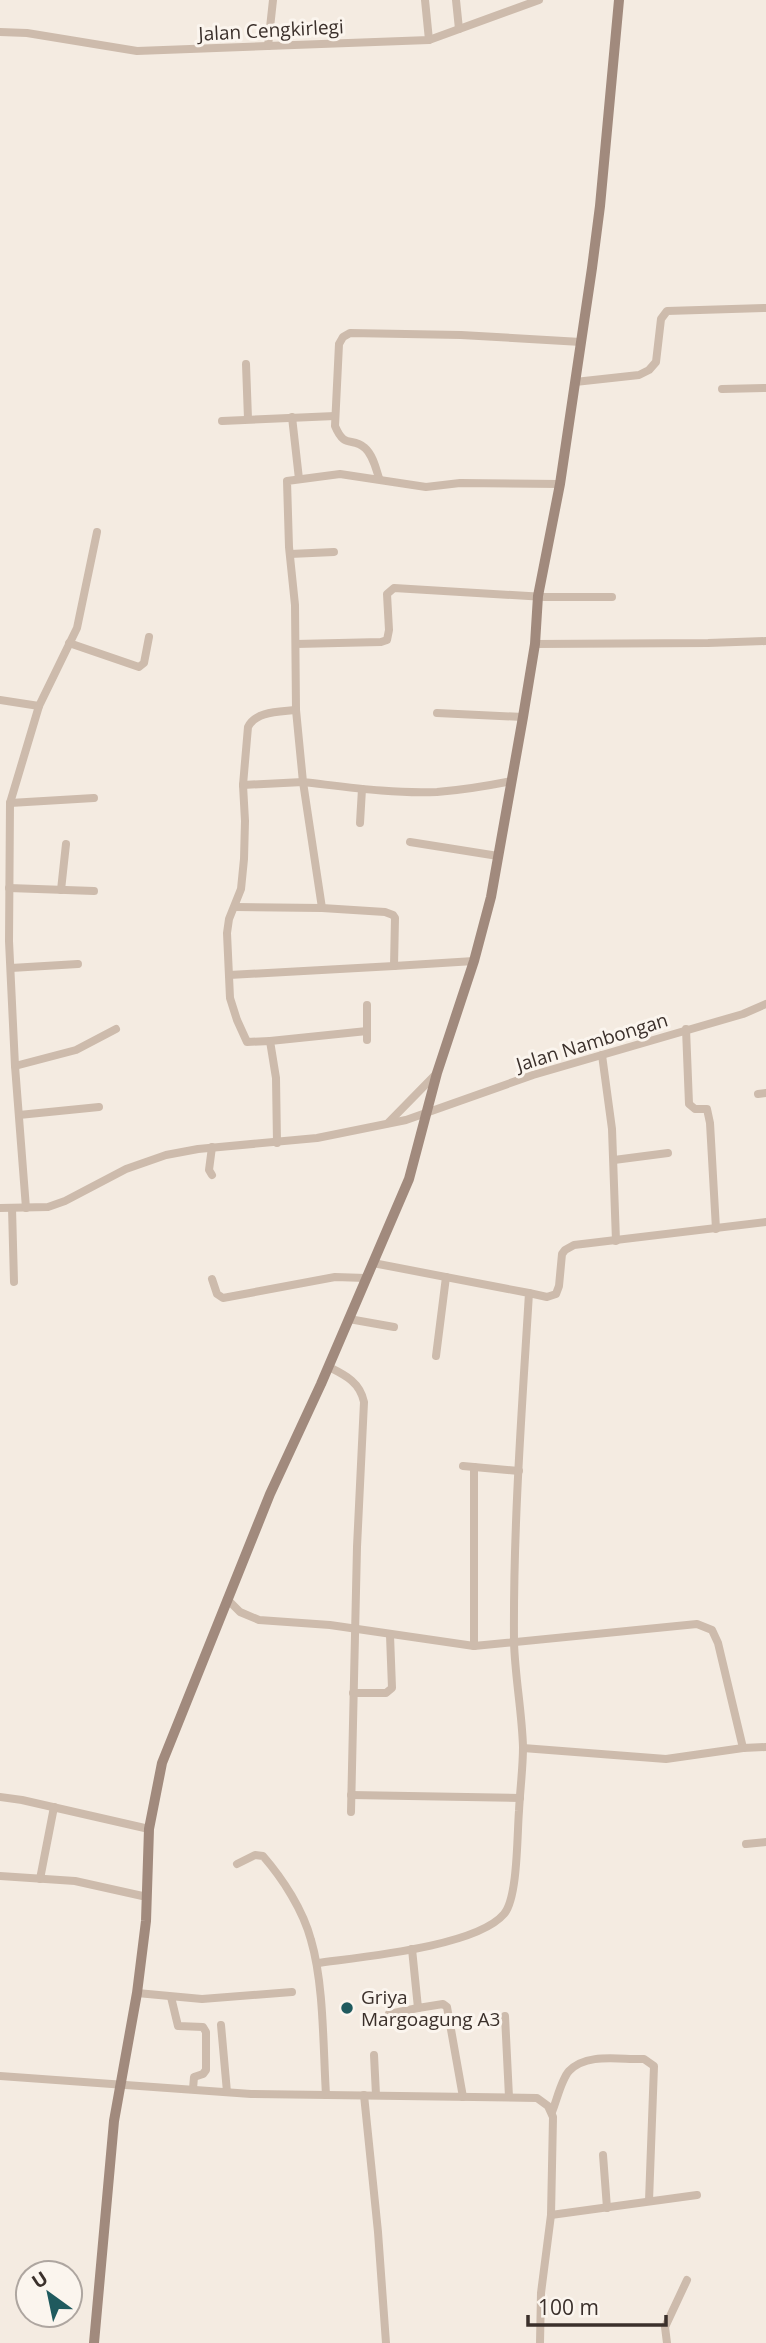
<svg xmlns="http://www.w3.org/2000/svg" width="766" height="2343" viewBox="0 0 766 2343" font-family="'Open Sans',sans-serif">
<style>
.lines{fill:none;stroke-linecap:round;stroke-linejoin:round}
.street{stroke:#cdbbac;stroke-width:8}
.secondary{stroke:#a18a7d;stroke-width:10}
.poi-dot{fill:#1f5a5e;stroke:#fbf5ee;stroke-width:2.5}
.labels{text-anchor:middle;stroke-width:6;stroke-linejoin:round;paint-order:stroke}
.street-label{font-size:19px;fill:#3b302b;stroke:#fbf5ee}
.poi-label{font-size:19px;fill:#3b302b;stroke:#fbf5ee;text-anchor:start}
</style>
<rect width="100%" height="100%" fill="#f4ebe1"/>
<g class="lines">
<g class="street">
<polyline points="425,0 429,40"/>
<polyline points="456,0 459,29"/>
<polyline points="0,32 27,33 137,51 429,40 539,0"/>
<polyline points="268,46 273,0"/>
<polyline points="246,364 248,419"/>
<polyline points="575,382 639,375 649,370 656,362 661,319 667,311 766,308"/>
<polyline points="722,389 766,388"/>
<polyline points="292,417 299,479"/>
<polyline points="222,421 335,416"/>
<path d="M379,478C376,469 373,455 365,448C352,436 345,450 335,426L339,344L343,337L350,333L461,335L581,342"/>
<polyline points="290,554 334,552"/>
<polyline points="69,643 139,667 144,663 149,637"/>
<polyline points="296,644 381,642 387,640 389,630 387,594 394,588 545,597 612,597"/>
<polyline points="535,644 708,643 766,641"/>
<polyline points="0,700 39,706"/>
<polyline points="437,713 523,717"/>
<path d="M512,781C487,786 463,790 437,792C393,794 347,787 303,782L296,710L295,605L289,547L287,481L340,474L426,487L460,483L560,484"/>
<polyline points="243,785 303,782 322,908"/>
<polyline points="10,803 94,798"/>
<polyline points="360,823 362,789"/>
<polyline points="410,842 498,856"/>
<polyline points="9,888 94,891"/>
<polyline points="61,890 66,844"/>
<polyline points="235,907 322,908 385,912 393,915 395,918 394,966 474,961"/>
<polyline points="11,968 78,964"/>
<polyline points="229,975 394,966"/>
<polyline points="686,1029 689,1104 695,1109 707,1109 710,1123 716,1229"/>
<polyline points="367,1040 367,1005"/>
<polyline points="270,1041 367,1031"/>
<polyline points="602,1055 612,1129 616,1241"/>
<polyline points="15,1066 76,1050 116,1029"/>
<polyline points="758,1094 766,1093"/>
<polyline points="19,1115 99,1107"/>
<polyline points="388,1123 437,1073"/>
<path d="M277,1143L276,1078L270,1041L247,1042L237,1020L230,998L227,933L229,919L241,889L244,859L245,821L243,785L248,727C256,711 279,712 296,710"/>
<polyline points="212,1147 209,1170 212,1175"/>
<polyline points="614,1160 668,1153"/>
<polyline points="0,1208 48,1207 65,1201 126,1169 166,1155 198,1149 317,1138 406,1120 533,1075 743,1014 766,1004"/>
<polyline points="12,1208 14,1282"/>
<polyline points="26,1208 15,1066 9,941 10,803 39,706 77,628 97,532"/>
<polyline points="212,1279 217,1294 223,1298 335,1277 366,1278"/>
<polyline points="529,1293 547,1297 556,1294 559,1286 562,1254 565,1250 574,1245 766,1222"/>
<polyline points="349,1319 394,1327"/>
<polyline points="436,1356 446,1277"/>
<path d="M329,1367C345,1375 360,1382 364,1402L357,1547L351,1812"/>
<polyline points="463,1466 519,1471"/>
<polyline points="474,1467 474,1646"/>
<polyline points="227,1599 240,1612 259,1620 330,1625 474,1646 697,1624 712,1630 718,1643 743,1748 766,1747"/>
<polyline points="353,1693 386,1693 392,1688 390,1635"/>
<polyline points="523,1748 666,1759 743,1748"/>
<polyline points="351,1795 520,1798"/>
<polyline points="0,1797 22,1800 149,1829"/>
<polyline points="746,1844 766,1842"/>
<path d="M237,1864L255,1855L263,1856C283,1879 303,1910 311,1940C324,1984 323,2047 326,2095"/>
<polyline points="0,1876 75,1881 147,1897"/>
<polyline points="40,1879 54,1807"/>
<polyline points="412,1949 418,2008 443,2004 447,2007 463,2097"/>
<path d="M317,1963C360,1957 476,1947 504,1914C518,1898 517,1834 519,1811C520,1790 523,1768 523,1747C522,1712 515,1677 514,1642C513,1526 522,1408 529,1293L373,1263"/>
<polyline points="137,1993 202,1999 292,1992"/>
<polyline points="171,1997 178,2026 203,2027 206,2032 206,2070 203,2074 194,2077 193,2089"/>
<polyline points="389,2014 418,2008"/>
<polyline points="505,2016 509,2097"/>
<polyline points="221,2025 227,2092"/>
<polyline points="374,2055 376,2095"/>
<polyline points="0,2076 251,2094 537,2098 548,2106 553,2117 551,2215 541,2293 540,2343"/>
<polyline points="364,2095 378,2232 386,2343"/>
<path d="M552,2112C557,2100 561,2080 569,2071C587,2052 621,2060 644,2059L654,2066L649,2201"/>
<polyline points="603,2155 607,2208"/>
<polyline points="551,2215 697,2195"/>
<polyline points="667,2343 665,2327 687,2280"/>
</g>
<polyline class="secondary" points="94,2343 114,2121 137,1993 146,1921 149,1829 162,1763 270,1494 321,1384 409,1179 437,1073 474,961 491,897 523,717 535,644 538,596 560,484 592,268 600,206 619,0"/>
</g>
<circle class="poi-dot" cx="347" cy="2008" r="7"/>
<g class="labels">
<g class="street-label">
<text transform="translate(271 30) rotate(-3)" y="7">Jalan Cengkirlegi</text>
<text transform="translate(592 1042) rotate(-17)" y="7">Jalan Nambongan</text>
</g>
<g class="poi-label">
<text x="361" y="2004">Griya<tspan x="361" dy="22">Margoagung A3</tspan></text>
</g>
</g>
<g transform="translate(49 2294) rotate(327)"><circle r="33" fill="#fbf5ee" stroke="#aea6a0" stroke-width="2"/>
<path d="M0-5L12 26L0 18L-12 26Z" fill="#1f5a5e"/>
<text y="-10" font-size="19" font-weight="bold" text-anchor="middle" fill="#3b302b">U</text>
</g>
<path d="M528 2315v10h138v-10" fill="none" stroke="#3b302b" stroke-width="3.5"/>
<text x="538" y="2315" font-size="21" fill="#3b302b" stroke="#fbf5ee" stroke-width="5" paint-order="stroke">100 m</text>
</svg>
